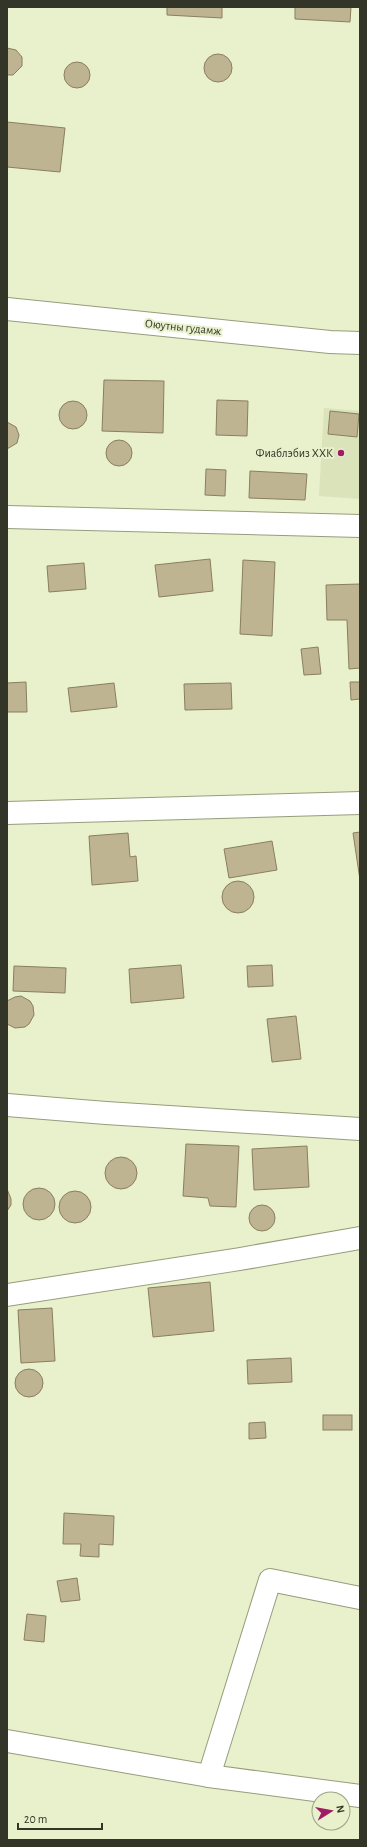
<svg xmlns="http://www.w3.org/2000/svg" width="367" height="1847" viewBox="0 0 367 1847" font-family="'Alegreya Sans',sans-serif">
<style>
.built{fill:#dae3b9}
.building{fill:#bfb492;stroke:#897f5f}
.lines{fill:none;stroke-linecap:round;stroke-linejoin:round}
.minor-casing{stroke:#969d7c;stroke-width:24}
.minor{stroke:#fff;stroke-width:22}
.poi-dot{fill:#a11a66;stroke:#e8f0cc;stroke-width:1.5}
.labels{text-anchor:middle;stroke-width:4;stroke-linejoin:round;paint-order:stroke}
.street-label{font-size:12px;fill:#323527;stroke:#e8f0cc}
.poi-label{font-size:12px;fill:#323527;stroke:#e8f0cc;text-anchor:end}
</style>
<rect width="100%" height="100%" fill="#e8f0cc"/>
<polygon class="built" points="324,408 360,411 360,499 319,496"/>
<g class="building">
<polygon points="167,7 222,7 222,18 167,15"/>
<polygon points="295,7 351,7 350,22 295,19"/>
<polygon points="7,48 16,50 22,57 22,66 13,75 7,75"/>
<circle cx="218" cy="68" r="14"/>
<circle cx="77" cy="75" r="13"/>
<polygon points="7,122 65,128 60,172 7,167"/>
<polygon points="104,380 164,381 163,433 102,431"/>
<polygon points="217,400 248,401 247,436 216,435"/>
<circle cx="73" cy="415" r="14"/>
<polygon points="330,411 359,414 357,437 328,434"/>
<polygon points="7,422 16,427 19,435 17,443 7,449"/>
<circle cx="119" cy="453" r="13"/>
<polygon points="206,469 226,470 225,496 205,495"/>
<polygon points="250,471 307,474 305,500 249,498"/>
<polygon points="210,559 213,591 159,597 155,565"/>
<polygon points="243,560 275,562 272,636 240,634"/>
<polygon points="84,563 86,589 49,592 47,566"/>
<polygon points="360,584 360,668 349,669 347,620 327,620 326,585"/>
<polygon points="318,647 321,674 304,675 301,649"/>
<polygon points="26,682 27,712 7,712 7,683"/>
<polygon points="350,682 360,682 360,699 351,700"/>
<polygon points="114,683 117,707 71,712 68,688"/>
<polygon points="231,683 232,709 185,710 184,684"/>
<polygon points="360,832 360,880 353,833"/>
<polygon points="128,833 130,857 136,856 138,881 92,885 89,836"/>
<polygon points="272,841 277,870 229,878 224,849"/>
<circle cx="238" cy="897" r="16"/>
<polygon points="181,965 184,998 131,1003 129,969"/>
<polygon points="272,965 273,986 248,987 247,966"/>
<polygon points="14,966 66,968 65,993 13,991"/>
<polygon points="21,996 30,1001 33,1006 34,1015 29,1024 25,1027 15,1028 7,1024 7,1001 15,997"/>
<polygon points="296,1016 301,1059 272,1062 267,1019"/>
<polygon points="186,1144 239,1146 236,1207 210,1206 208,1198 183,1196"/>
<polygon points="307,1146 309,1187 254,1190 252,1149"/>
<circle cx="121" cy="1173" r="16"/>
<circle cx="39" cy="1204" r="16"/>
<polygon points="7,1189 11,1199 11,1205 7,1211"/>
<circle cx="75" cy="1207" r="16"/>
<circle cx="262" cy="1218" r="13"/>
<polygon points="210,1282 214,1331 153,1337 148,1288"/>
<polygon points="52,1308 55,1361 21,1363 18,1310"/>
<polygon points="291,1358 292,1382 248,1384 247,1360"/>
<circle cx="29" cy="1383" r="14"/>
<rect x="323" y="1415" width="29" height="15"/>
<polygon points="265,1422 266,1438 249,1439 249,1423"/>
<polygon points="64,1513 114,1516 113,1545 99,1544 99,1557 80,1556 81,1544 63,1544"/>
<polygon points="77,1578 80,1600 61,1602 57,1581"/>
<polygon points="27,1614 46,1616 44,1642 24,1640"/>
</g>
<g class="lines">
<g class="minor-casing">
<g id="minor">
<polyline points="7,309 330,342 360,343"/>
<polyline points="7,517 360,526"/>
<polyline points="7,813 360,803"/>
<polyline points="7,1105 106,1113 360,1129"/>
<polyline points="7,1295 240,1259 360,1238"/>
<polyline points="7,1741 209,1776 360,1796"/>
<polyline points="209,1776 270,1580 360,1598"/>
</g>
</g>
<use href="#minor" class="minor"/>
</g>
<circle class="poi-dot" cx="341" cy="453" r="4"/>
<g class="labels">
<g class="street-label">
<text transform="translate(183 327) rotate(6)" y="4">Оюутны гудамж</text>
</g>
<g class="poi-label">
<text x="333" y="457">Фиаблэбиз ХХК</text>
</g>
</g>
<rect width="367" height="1847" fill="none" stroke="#323527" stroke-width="16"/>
<g transform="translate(331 1811) rotate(79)"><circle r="19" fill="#e8f0cc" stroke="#9fa58a"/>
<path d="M0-3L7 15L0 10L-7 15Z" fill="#a11a66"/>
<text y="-6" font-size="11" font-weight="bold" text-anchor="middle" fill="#323527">N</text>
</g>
<path d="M18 1823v6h84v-6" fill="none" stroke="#323527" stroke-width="2"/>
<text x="24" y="1823" font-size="12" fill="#323527" stroke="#e8f0cc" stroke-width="3" paint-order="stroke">20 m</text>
</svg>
